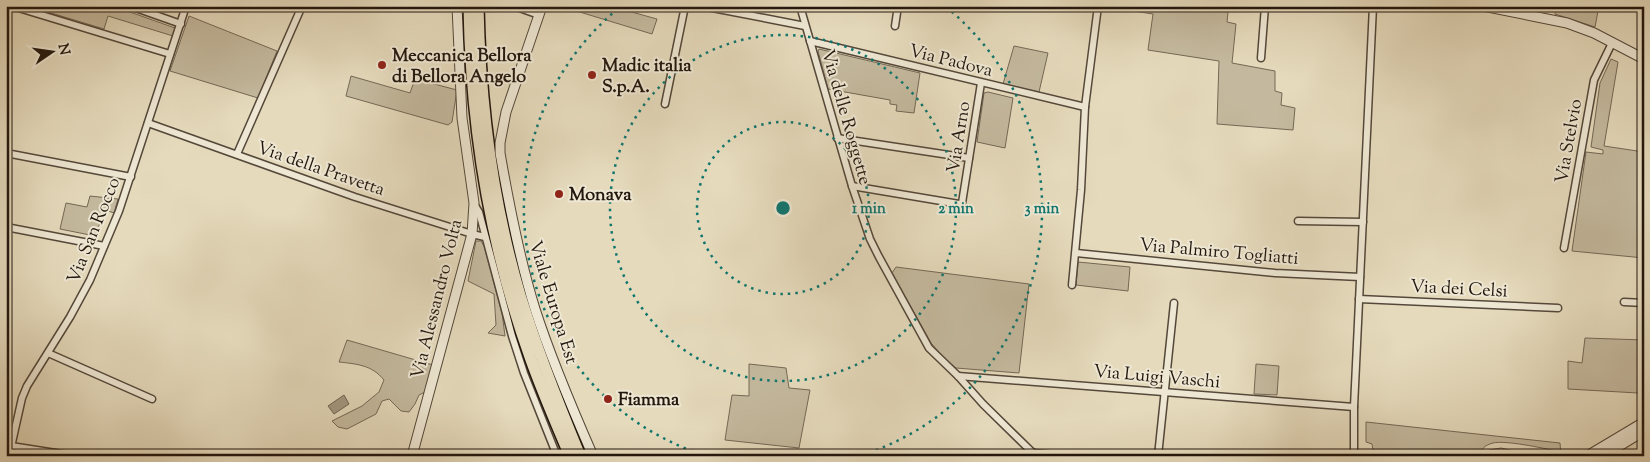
<svg xmlns="http://www.w3.org/2000/svg" width="1650" height="462" viewBox="0 0 1650 462" font-family="'Sorts Mill Goudy',serif">
<style>
.green{fill:#c4b99e;stroke:#746856}
.water{fill:#a39881;stroke:#706453}
.lines{fill:none;stroke-linecap:round;stroke-linejoin:round}
.minor-casing{stroke:#54483a;stroke-width:9}
.tertiary-casing{stroke:#54483a;stroke-width:11}
.trunk-casing{stroke:#23170e;stroke-width:14}
.minor{stroke:#eee7d3;stroke-width:6}
.tertiary{stroke:#eee7d3;stroke-width:9}
.trunk{stroke:#e5dabc;stroke-width:11}
.ring{fill:none;stroke:#0f766e;stroke-width:2.5;stroke-dasharray:2.5 5}
.poi-dot{fill:#8f2418;stroke:#eee7d3;stroke-width:2}
.labels{text-anchor:middle;stroke-width:4;stroke-linejoin:round;paint-order:stroke}
.poi-label{font-size:18px;font-weight:bold;fill:#23170e;stroke:#eee7d3;text-anchor:start}
.street-label{font-size:18px;fill:#23170e;stroke:#eee7d3}
.centre{fill:#0f766e;stroke:#eee7d3;stroke-width:2.5}
.ring-label{font-size:15px;text-anchor:middle;font-weight:bold;fill:#0f766e;stroke:#eee7d3;stroke-width:4;stroke-linejoin:round;paint-order:stroke}
</style>
<rect width="100%" height="100%" fill="#e5dabc"/>
<filter id="stains"><feTurbulence type="fractalNoise" baseFrequency=".004" numOctaves="4"/><feColorMatrix values="0 0 0 0 .2 0 0 0 0 .09 0 0 0 0 .02 0 0 0 .5 -.17"/></filter>
<radialGradient id="worn" r=".72"><stop offset=".6" stop-color="#630" stop-opacity="0"/><stop offset="1" stop-color="#630" stop-opacity=".3"/></radialGradient>
<g class="green">
<polygon points="28,6 113,6 175,28 173,36 108,16 104,29"/>
<polygon points="560,6 610,6 657,19 652,34"/>
<polygon points="1101,6 1184,6 1228,12 1227,22 1236,24 1232,63 1275,71 1275,91 1282,93 1281,105 1295,108 1293,130 1217,124 1219,61 1148,50 1153,14"/>
<polygon points="1556,6 1599,6 1595,27 1555,14"/>
<polygon points="189,16 277,51 258,98 170,71"/>
<polygon points="1014,46 1048,53 1039,92 1003,84"/>
<polygon points="819,49 920,73 914,113 896,111 897,105 890,104 890,100 828,89 818,51"/>
<polygon points="1611,59 1618,62 1604,146 1644,152 1644,258 1572,251 1586,152 1603,154 1603,150 1591,147 1600,83"/>
<polygon points="351,76 410,93 415,79 457,90 452,122 448,125 346,96"/>
<polygon points="988,92 1013,98 1005,148 977,142 984,93"/>
<polygon points="90,196 118,199 114,213 105,210 95,236 60,229 66,203 87,207"/>
<polygon points="476,241 481,241 484,246 502,313 505,336 488,333 496,325 494,294 468,281"/>
<polygon points="1078,262 1130,267 1128,291 1076,285"/>
<polygon points="896,267 1029,284 1019,373 956,368 946,360 931,343 892,273"/>
<polygon points="1585,338 1644,340 1644,402 1638,393 1568,389 1568,361 1582,363"/>
<path d="M347,340L433,365L425,392L419,395L415,404L409,412L401,411L389,399L382,401L376,414L347,429L338,427L332,421L362,406L379,392L384,380C372,365 357,364 339,362Z"/>
<polygon points="749,364 786,368 789,388 810,390 799,448 725,440 732,395 749,396"/>
<polygon points="1256,364 1279,366 1277,395 1254,394"/>
<path d="M1366,422L1560,443L1561,456H1556V451C1543,448 1505,440 1493,443C1485,445 1481,449 1479,456H1374L1372,444L1366,442Z"/>
<polygon points="1501,448 1514,451 1514,456 1490,456 1489,450"/>
</g>
<polygon class="water" points="344,395 349,404 334,414 328,406"/>
<g class="lines">
<g class="minor-casing">
<g id="minor">
<polyline points="12,6 170,54"/>
<polyline points="130,6 181,24"/>
<polyline points="514,6 539,15"/>
<polyline points="702,6 805,26"/>
<polyline points="800,6 852,186 870,239 879,257 929,348 958,376 983,404 1036,456"/>
<polyline points="895,26 898,6"/>
<polyline points="810,41 1085,107"/>
<polyline points="1261,58 1265,6"/>
<polyline points="665,104 685,6"/>
<polyline points="148,123 355,197 472,234 485,237"/>
<polyline points="837,138 969,158"/>
<polyline points="6,153 131,177"/>
<polyline points="237,154 302,6"/>
<polyline points="852,186 959,204 962,203 981,83"/>
<polyline points="474,204 479,212 512,336 524,373 557,456"/>
<polyline points="1298,221 1363,222"/>
<polyline points="6,227 104,246"/>
<polyline points="1564,248 1594,80 1612,43"/>
<polyline points="1076,253 1275,273 1360,277"/>
<polyline points="1072,285 1081,190 1085,107 1098,6"/>
<polyline points="1359,299 1558,308"/>
<polyline points="1624,302 1644,303"/>
<polyline points="48,353 152,399"/>
<polyline points="958,376 1354,407"/>
<polyline points="11,446 75,456"/>
<polyline points="1033,453 1069,456"/>
<polyline points="9,456 22,398 27,386 70,317 90,280 119,211 186,6"/>
<polyline points="1158,456 1174,303"/>
<polyline points="1354,456 1354,407 1373,6"/>
</g>
</g>
<g class="tertiary-casing">
<g id="tertiary">
<path d="M542,6L506,112L500,143V153C509,205 519,258 535,309C551,359 572,408 593,456"/>
<polyline points="1483,6 1567,23 1594,33 1644,59"/>
<polyline points="412,456 472,234 474,203 462,118 457,6"/>
<polyline points="1587,456 1644,422"/>
<polyline points="1603,456 1644,431"/>
</g>
</g>
<g class="trunk-casing">
<g id="trunk">
<path d="M469,6C471,125 490,245 530,357C542,391 556,423 570,456"/>
<path d="M478,6C480,104 492,201 520,295C537,350 558,403 580,456"/>
</g>
</g>
<use href="#minor" class="minor"/>
<use href="#tertiary" class="tertiary"/>
<use href="#trunk" class="trunk"/>
</g>
<g class="ring">
<circle cx="783" cy="208" r="86"/>
<circle cx="783" cy="208" r="173"/>
<path d="M707 456A259 259 0 0 1 620 7M946 7A259 259 0 0 1 859 456"/>
</g>
<g class="poi-dot">
<circle cx="382" cy="65" r="5"/>
<circle cx="592" cy="75" r="5"/>
<circle cx="559" cy="194" r="5"/>
<circle cx="608" cy="399" r="5"/>
</g>
<g class="labels">
<g class="poi-label">
<text x="392" y="61">Meccanica Bellora<tspan x="392" dy="21">di Bellora Angelo</tspan></text>
<text x="602" y="71">Madic italia<tspan x="602" dy="21">S.p.A.</tspan></text>
<text x="569" y="200">Monava</text>
<text x="618" y="405">Fiamma</text>
</g>
<g class="street-label">
<text transform="translate(951 60) rotate(14)" y="6">Via Padova</text>
<text transform="translate(847 117) rotate(74)" y="6">Via delle Roggette</text>
<text transform="translate(958 137) rotate(-81)" y="6">Via Arno</text>
<text transform="translate(1568 141) rotate(-80)" y="6">Via Stelvio</text>
<text transform="translate(321 168) rotate(19)" y="6">Via della Pravetta</text>
<text transform="translate(93 230) rotate(-68)" y="6">Via San Rocco</text>
<text transform="translate(1219 251) rotate(5)" y="6">Via Palmiro Togliatti</text>
<text transform="translate(1459 288) rotate(3)" y="6">Via dei Celsi</text>
<text transform="translate(436 299) rotate(-76)" y="6">Via Alessandro Volta</text>
<text transform="translate(554 302) rotate(73)" y="6">Viale Europa Est</text>
<text transform="translate(1157 376) rotate(5)" y="6">Via Luigi Vaschi</text>
</g>
</g>
<circle cx="783" cy="208" r="8" class="centre"/>
<g class="ring-label">
<text x="869" y="213">1 min</text>
<text x="956" y="213">2 min</text>
<text x="1042" y="213">3 min</text>
</g>
<rect width="1650" height="462" fill="none" stroke="#e5dabc" stroke-width="25"/>
<rect x="8" y="8" width="1635" height="447" fill="none" stroke="#23170e" stroke-width="2.5"/>
<rect x="12" y="12" width="1625" height="437" fill="none" stroke="#23170e"/>
<g transform="translate(52 52) rotate(77)" stroke="#eee7d3" stroke-width="4" paint-order="stroke">
<path d="M0-4L9 19L0 12L-9 19Z" fill="#23170e"/>
<text y="-8" font-size="14" font-weight="bold" text-anchor="middle" fill="#23170e">N</text>
</g>
<rect width="100%" height="100%" filter="url(#stains)"/>
<rect width="100%" height="100%" fill="url(#worn)"/>
</svg>
